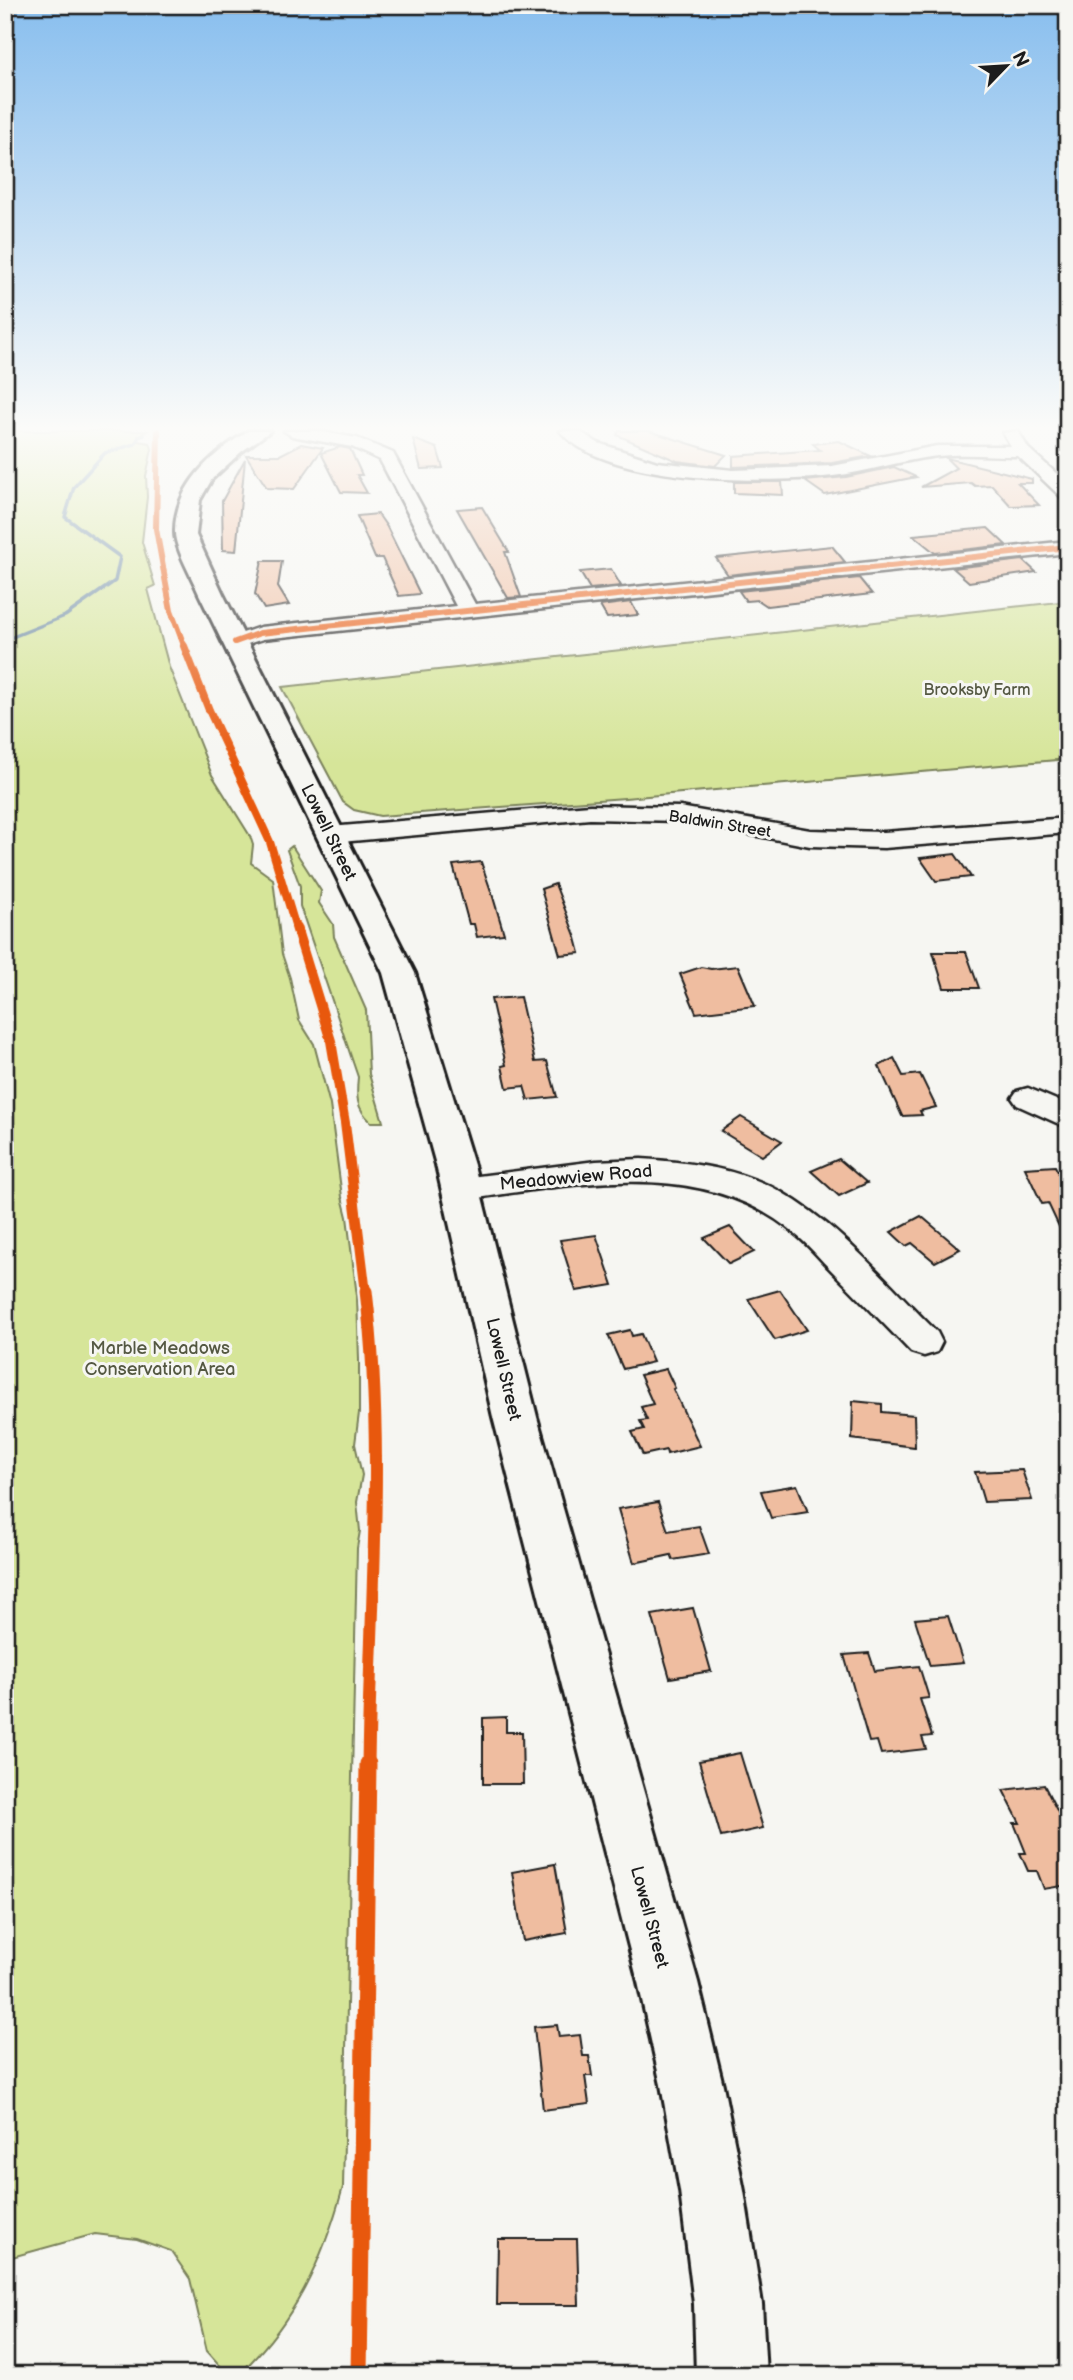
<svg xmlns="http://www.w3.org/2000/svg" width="1073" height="2380" viewBox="0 0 1073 2380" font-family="'Balsamiq Sans',sans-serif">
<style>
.green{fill:#d6e599;stroke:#79805a;stroke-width:2}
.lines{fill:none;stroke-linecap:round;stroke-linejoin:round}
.stream{stroke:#67869f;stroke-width:3.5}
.building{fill:#efbda0;stroke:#1c1c1c;stroke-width:2}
.minor-casing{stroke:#1c1c1c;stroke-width:5}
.major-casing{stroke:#1c1c1c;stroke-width:6}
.minor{fill:#f6f6f2;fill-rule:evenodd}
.major{fill:#f6f6f2;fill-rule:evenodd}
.cycleway-far4-casing{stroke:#f6f6f2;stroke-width:9}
.cycleway-far3-casing{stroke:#f6f6f2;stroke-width:11}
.cycleway-far2-casing{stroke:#f6f6f2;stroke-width:14}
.cycleway-far1-casing{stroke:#f6f6f2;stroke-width:18}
.cycleway-casing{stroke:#f6f6f2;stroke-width:21}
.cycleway-far4{stroke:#e8590c;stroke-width:6}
.cycleway-far3{stroke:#e8590c;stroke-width:8}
.cycleway-far2{stroke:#e8590c;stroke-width:10}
.cycleway-far1{stroke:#e8590c;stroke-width:13}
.cycleway{stroke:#e8590c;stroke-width:17}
.labels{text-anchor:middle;stroke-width:6;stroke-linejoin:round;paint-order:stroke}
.far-park-label{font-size:16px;fill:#545842;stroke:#f6f6f2}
.far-street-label{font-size:16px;fill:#1c1c1c;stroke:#f6f6f2}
.street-label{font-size:18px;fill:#1c1c1c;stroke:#f6f6f2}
.park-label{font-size:18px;fill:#545842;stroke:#f6f6f2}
</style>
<rect width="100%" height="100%" fill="#f6f6f2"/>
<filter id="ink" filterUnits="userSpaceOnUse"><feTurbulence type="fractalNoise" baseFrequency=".0143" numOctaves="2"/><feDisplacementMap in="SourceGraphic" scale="14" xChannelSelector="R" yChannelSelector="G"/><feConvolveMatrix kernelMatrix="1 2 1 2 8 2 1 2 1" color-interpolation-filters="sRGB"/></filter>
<g filter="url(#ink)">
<g class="green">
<path d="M5,431H147L138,436V441L150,443L152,449L146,476L147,497L142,542L155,586L148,589L169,667L212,775L250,836L253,845L251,863L273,879L282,954L290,978L299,1020L314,1044L330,1105L342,1197L347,1217L357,1296L359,1360V1413L355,1444L362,1475L357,1502L360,1531L357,1548L343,2187C323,2260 295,2322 238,2375L222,2368L207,2351L190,2279L171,2251L137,2239L95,2234L5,2259Z"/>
<polygon points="1068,601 1068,759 625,798 380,816 354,810 343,802 282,687"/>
<path d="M292,846L321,891L319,903L333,924L334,937L366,1010L369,1074L383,1122H371C356,1108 356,1097 358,1077L300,906V886L287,850Z"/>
</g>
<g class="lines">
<polyline class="stream" points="5,640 65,616 115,581 120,557 65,517 74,487 105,453 135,444 139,437 144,435"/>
</g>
<g class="building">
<polygon points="619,431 649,431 726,455 715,466 677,461 617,435"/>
<polygon points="413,439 437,448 443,468 421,469"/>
<polygon points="839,441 871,456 832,463 733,467 733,456 820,450 813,444"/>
<polygon points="301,444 323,448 294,489 267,488 246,455 280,455"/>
<polygon points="340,447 350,449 362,475 357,475 367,493 341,492 321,453"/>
<polygon points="946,458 1032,479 1032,483 1018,483 1039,505 1011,506 992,485 975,486 971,483 921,487 956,468"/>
<polygon points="245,459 236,551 223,550 222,501"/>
<polygon points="894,467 916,477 825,495 805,481 846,477"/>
<polygon points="734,482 782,482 783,495 734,493"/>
<polygon points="482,507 509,552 505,552 521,597 508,598 457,509"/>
<polygon points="378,514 387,527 420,594 399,596 382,558 375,558 357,516"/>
<polygon points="988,528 1006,545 935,553 913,535"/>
<polygon points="832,546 845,562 728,575 716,558"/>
<polygon points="1023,560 1036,572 969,582 953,568"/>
<polygon points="262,561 282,561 278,587 289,605 264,609 255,594"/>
<polygon points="611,569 621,586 590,589 580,572"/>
<polygon points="859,578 872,594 767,606 758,600 746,601 739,591"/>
<polygon points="631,602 638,615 607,618 600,606"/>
<polygon points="955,854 971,877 936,881 920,858"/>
<polygon points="481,862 493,897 504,934 477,937 474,924 469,924 453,865"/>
<polygon points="555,884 576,938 580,953 560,955 541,889"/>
<polygon points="933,952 966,952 979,988 944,988"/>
<polygon points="738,966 755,1006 696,1013 680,974 701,967 711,969"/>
<polygon points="520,997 535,1062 547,1061 557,1097 528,1100 524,1086 507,1088 502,1066 506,1065 491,999"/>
<polygon points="894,1058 903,1076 920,1074 936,1107 920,1111 922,1115 902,1116 879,1066"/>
<polygon points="741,1117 782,1141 762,1156 721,1131"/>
<polygon points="839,1159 867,1183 839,1196 811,1171"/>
<polygon points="1055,1166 1068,1191 1068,1246 1048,1203 1042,1204 1025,1168"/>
<polygon points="921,1216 960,1249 935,1262 912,1243 906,1246 891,1232"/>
<polygon points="730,1227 754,1252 729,1264 704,1238"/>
<polygon points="596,1235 613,1285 576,1291 560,1240"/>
<polygon points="780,1290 807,1330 775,1340 748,1299"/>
<polygon points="630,1330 632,1336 641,1334 653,1362 623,1369 608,1335"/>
<polygon points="666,1369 675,1388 673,1389 700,1446 667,1454 666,1450 643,1455 632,1432 644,1429 640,1421 647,1420 641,1407 653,1404 640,1375"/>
<polygon points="853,1401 882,1404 882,1412 914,1415 915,1447 852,1439"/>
<polygon points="1022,1470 1032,1500 984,1502 975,1472"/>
<polygon points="797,1485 808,1512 771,1518 761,1491"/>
<polygon points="658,1502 668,1531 699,1526 709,1554 673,1560 671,1555 634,1563 618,1509"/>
<polygon points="693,1608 711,1671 670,1678 652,1615"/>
<polygon points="948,1616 963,1663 930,1666 915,1619"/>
<polygon points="869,1653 875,1671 919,1666 929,1698 920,1699 932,1736 922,1737 926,1749 881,1754 877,1741 869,1742 844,1655"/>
<polygon points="506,1717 506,1732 522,1732 523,1784 483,1784 483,1718"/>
<polygon points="740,1753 763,1828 721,1837 699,1761"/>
<polygon points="1044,1785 1068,1832 1068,1885 1044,1889 1037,1871 1028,1871 1020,1853 1026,1853 1014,1823 1020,1823 1003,1790"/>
<polygon points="555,1864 567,1933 523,1941 512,1872"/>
<polygon points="557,2025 559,2037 580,2035 583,2056 589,2056 592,2076 585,2076 589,2104 543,2110 534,2027"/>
<polygon points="498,2239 577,2239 579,2305 497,2305"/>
</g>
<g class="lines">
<g class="minor-casing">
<g id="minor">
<polygon points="284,431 317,431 357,438 393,453 475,604 1068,541 1068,553 263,639 235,648 228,646 225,642 228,638 260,627 456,606 380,460 352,447 292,436"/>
<path d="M560,431H579L598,443L657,462L733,470L832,466L937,446H1011L1003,433L1018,431L1028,448L1068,484V499L1062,498L1018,456C991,456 964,453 938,456C902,460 868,472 833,476C769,484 604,484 560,431Z"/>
<polygon points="590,805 680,807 810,830 884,832 1068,818 1068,833 884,848 810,846 680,821 590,819 330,843 321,840 317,835 321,830 330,827"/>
<polygon points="1028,1088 1068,1105 1068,1128 1017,1105 1012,1098 1017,1091"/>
<path d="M641,1159C688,1162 739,1168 781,1192C841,1226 888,1284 937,1332L942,1342L937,1352L924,1356L911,1352C885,1325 859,1298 833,1272C820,1259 809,1245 795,1234C702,1155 572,1185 462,1200L450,1197L445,1189L450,1181L462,1178L596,1161Z"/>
</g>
</g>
<g class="major-casing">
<path id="major" d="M248,431H270L241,452L212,479L200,500L196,535L223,594L415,973L474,1165L537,1417L698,1982L723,2085L744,2191L762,2304L766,2375H696L694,2304L680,2191L661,2085L638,1982L493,1417L436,1165L383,973L199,594C193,579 175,548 175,533C174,486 212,454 248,431Z"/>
</g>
<use href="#minor" class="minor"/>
<use href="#major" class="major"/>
<g class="cycleway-far4-casing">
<g id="cycleway-far4">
<polyline points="158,431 156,529 171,611 185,648"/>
<polyline points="235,642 260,633 1068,547"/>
</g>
</g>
<g class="cycleway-far3-casing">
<polyline id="cycleway-far3" points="184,646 209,710 270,842 296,928"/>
</g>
<g class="cycleway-far2-casing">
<polyline id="cycleway-far2" points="296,927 331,1041 345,1123 366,1293"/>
</g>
<g class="cycleway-far1-casing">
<path id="cycleway-far1" d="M366,1291C385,1448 370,1609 368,1766"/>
</g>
<g class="cycleway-casing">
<polyline id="cycleway" points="359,2375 368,1764"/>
</g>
<use href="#cycleway-far4" class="cycleway-far4"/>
<use href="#cycleway-far3" class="cycleway-far3"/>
<use href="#cycleway-far2" class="cycleway-far2"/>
<use href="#cycleway-far1" class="cycleway-far1"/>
<use href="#cycleway" class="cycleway"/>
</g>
</g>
<linearGradient id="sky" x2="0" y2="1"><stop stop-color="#88beee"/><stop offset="0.56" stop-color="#fbfbf9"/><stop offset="1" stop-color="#fbfbf9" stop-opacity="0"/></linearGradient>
<rect width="1073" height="764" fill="url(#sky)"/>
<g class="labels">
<g class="far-park-label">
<text x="977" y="695">Brooksby Farm</text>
</g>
<g class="far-street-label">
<text transform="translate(720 823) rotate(9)" y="6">Baldwin Street</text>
</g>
<g class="street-label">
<text transform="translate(329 832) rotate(64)" y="6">Lowell Street</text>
<text transform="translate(576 1177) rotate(-5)" y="6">Meadowview Road</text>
<text transform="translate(504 1369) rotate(77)" y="6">Lowell Street</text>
<text transform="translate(650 1917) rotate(75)" y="6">Lowell Street</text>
</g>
<g class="park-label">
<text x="160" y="1354">Marble Meadows<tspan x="160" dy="21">Conservation Area</tspan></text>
</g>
</g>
<rect width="1073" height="2380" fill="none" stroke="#f6f6f2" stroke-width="28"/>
<rect x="14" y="14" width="1045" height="2352" fill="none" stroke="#1c1c1c" stroke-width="2.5" filter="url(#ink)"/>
<g transform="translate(1006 66) rotate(65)" stroke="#f6f6f2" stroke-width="5" paint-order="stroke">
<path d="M0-5L12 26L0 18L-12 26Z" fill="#1c1c1c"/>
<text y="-10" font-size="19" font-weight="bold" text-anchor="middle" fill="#1c1c1c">N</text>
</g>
</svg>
